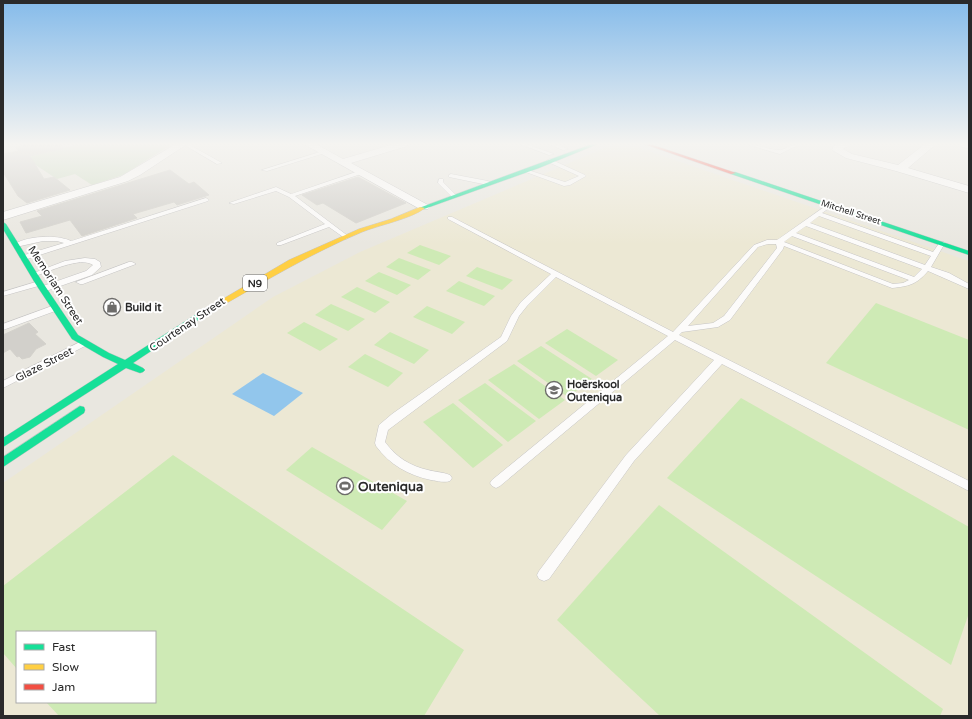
<svg xmlns="http://www.w3.org/2000/svg" width="972" height="719" viewBox="0 0 972 719" font-family="'Varela Round',sans-serif">
<style>
.education{fill:#ece8d4;fill-rule:evenodd}
.cemetery{fill:#d1dec7}
.pitch{fill:#ceeab5}
.water{fill:#92c6ec}
.building{fill:#d2d0cb;stroke:#d4d2cc}
.lines{fill:none;stroke-linecap:round;stroke-linejoin:round}
.lane-casing{stroke:#c6c5c5;stroke-width:1}
.street-casing{stroke:#c6c5c5;stroke-width:1}
.fast-casing{stroke:#c6c5c5;stroke-width:1}
.slow-casing{stroke:#c6c5c5;stroke-width:1}
.jam-casing{stroke:#c6c5c5;stroke-width:1}
.lane{fill:#fcfbfa;fill-rule:evenodd}
.street{fill:#fcfbfa;fill-rule:evenodd}
.fast{fill:#16e098;fill-rule:evenodd}
.slow{fill:#ffcf43;fill-rule:evenodd}
.jam{fill:#f24e42;fill-rule:evenodd}
.labels{text-anchor:middle;stroke-width:4;stroke-linejoin:round;paint-order:stroke}
.far-street-label{font-size:9px;fill:#2a2a2a;stroke:#fff}
.shield{fill:#fff;stroke:#6a6a6a;stroke-width:1}
.shield-label{font-size:10px;font-weight:bold;fill:#2a2a2a}
.street-label{font-size:11px;fill:#2a2a2a;stroke:#fff}
.poi-label{font-size:11px;font-weight:bold;fill:#2a2a2a;stroke:#fff;text-anchor:start}
.near-poi-label{font-size:13px;font-weight:bold;fill:#2a2a2a;stroke:#fff;text-anchor:start}
</style>
<rect width="100%" height="100%" fill="#e9e7e0"/>
<path class="education" d="M614,144H628L969,261V716H3V483L273,297L360,252ZM17,632H155V702H17Z"/>
<polygon class="cemetery" points="78,144 169,144 169,146 123,175 92,185 75,174 57,179 25,158"/>
<g class="pitch">
<polygon points="420,245 451,256 439,265 407,253"/>
<polygon points="399,258 431,270 418,280 386,267"/>
<polygon points="477,267 513,280 502,290 466,276"/>
<polygon points="379,272 411,285 397,295 365,281"/>
<polygon points="459,281 495,296 484,306 446,291"/>
<polygon points="357,287 390,302 375,313 341,297"/>
<polygon points="876,303 969,340 969,430 826,363"/>
<polygon points="331,304 365,319 348,331 315,315"/>
<polygon points="427,306 465,322 452,334 413,317"/>
<polygon points="304,322 338,339 320,351 287,333"/>
<polygon points="567,329 618,360 596,376 545,343"/>
<polygon points="390,332 429,350 414,364 374,345"/>
<polygon points="541,346 592,379 568,397 517,361"/>
<polygon points="365,354 403,373 388,387 348,367"/>
<polygon points="514,364 565,400 539,419 488,380"/>
<polygon points="485,383 536,421 508,442 458,400"/>
<polygon points="741,398 969,527 969,613 951,665 667,478"/>
<polygon points="453,403 503,445 473,468 423,422"/>
<polygon points="312,447 407,501 382,530 286,470"/>
<polygon points="173,455 464,650 424,716 59,716 46,702 155,702 155,632 17,632 17,669 3,653 3,586"/>
<polygon points="659,505 943,709 940,716 660,716 557,620"/>
</g>
<polygon class="water" points="263,373 303,393 274,416 232,394"/>
<g class="building">
<polygon points="29,144 62,144 62,149 30,156 44,179 54,177 70,190 27,203 18,196 3,172 3,154 19,151 15,147"/>
<polygon points="170,170 189,184 194,182 209,195 177,205 174,202 133,214 137,218 82,236 70,220 26,233 20,222 42,216 37,211"/>
<polygon points="358,177 406,203 356,223 323,203 317,205 302,195"/>
<polygon points="29,323 38,332 35,334 46,344 36,349 30,357 22,359 19,356 17,357 10,349 3,353 3,335"/>
</g>
<g class="lines">
<g class="lane-casing">
<g id="lane">
<polygon points="183,144 188,144 222,163 217,164"/>
<polygon points="520,144 526,144 554,154 549,155"/>
<polygon points="549,144 555,144 568,149 563,150"/>
<path d="M746,144C756,144 773,151 780,150C787,149 792,143 800,144L780,154Z"/>
<polygon points="323,151 328,152 267,171 262,170"/>
<polygon points="550,159 585,175 586,176 570,185 564,186 523,171 528,170 565,182 579,176 548,162 547,161"/>
<polygon points="362,170 365,172 364,173 295,196 348,236 349,237 346,239 329,227 281,245 277,245 277,243 325,224 289,197 276,191 234,204 229,203 276,187 291,194"/>
<polygon points="451,174 488,181 491,183 488,185 449,177 449,175"/>
<polygon points="439,179 443,179 443,182 456,195 456,197 452,197 438,183"/>
<path d="M206,198L209,200L208,201L24,260L20,258L21,256L64,243L57,241H43L16,247L13,245C25,236 57,234 71,241Z"/>
<path d="M830,203L832,204V206L822,213L933,252L940,242H944L945,243L931,267L949,273L969,284V289L928,271C916,285 909,286 892,288L784,246L783,249L730,320L718,327L682,332L679,335L969,481V491L722,364L634,461L549,579L544,581L539,579L537,575L539,571L626,455L714,360L675,340L500,486L496,488L492,486L490,483L492,480L668,336L556,277L527,306L519,316L507,341L388,430L385,442C396,457 410,466 428,470C435,472 443,472 450,475L452,478L450,481C444,483 438,481 431,480C408,475 390,465 376,446L375,443L379,425L392,414L501,337L511,316L521,302L551,274L448,219V217H452L673,332L754,245L767,240H777ZM819,216L931,256L925,265L810,223ZM806,226L922,269L914,277L796,233ZM792,236L909,280L903,283L893,284L784,242ZM768,244H776L777,248L724,316L713,323L688,326L758,247Z"/>
<path d="M85,258L95,259L100,262L101,267L92,275L46,291H43L39,289L40,287L86,271L93,265C80,256 49,272 35,276L31,274L65,261Z"/>
<polygon points="129,262 132,262 136,264 83,284 80,284 76,282"/>
<polygon points="39,281 42,281 42,285 3,296 3,292"/>
<polygon points="52,306 58,306 59,308 58,310 3,330 3,324"/>
<polygon points="84,340 88,343 87,345 3,388 3,381"/>
</g>
</g>
<g class="street-casing">
<g id="street">
<polygon points="176,144 187,144 140,175 128,181 3,220 3,212 120,177"/>
<polygon points="304,144 316,144 343,159 394,144 409,144 407,146 351,163 428,205 430,207 428,209 420,209"/>
<polygon points="839,144 851,144 843,149 852,154 898,165 925,144 936,144 908,168 969,186 969,193 896,171 846,158 832,150 834,146"/>
<polygon points="958,144 969,144 969,149 960,146"/>
</g>
</g>
<g class="fast-casing">
<g id="fast">
<polygon points="592,144 598,144 539,168 424,209 419,208"/>
<polygon points="731,172 735,172 969,251 969,255 731,174"/>
<polygon points="3,222 6,224 43,283 78,335 109,353 125,360 212,304 218,304 219,306 133,363 143,368 145,370 143,372 140,373 126,368 3,447 3,438 118,364 103,357 72,339 35,283 3,229"/>
<polygon points="80,406 84,407 85,410 84,413 3,467 3,457"/>
</g>
</g>
<g class="slow-casing">
<path id="slow" d="M420,207L425,208C411,219 379,225 362,232C312,253 265,281 218,308H212L211,306L289,260L359,229L391,219Z"/>
</g>
<g class="jam-casing">
<polygon id="jam" points="644,144 650,144 736,173 731,174"/>
</g>
<use href="#lane" class="lane"/>
<use href="#street" class="street"/>
<use href="#fast" class="fast"/>
<use href="#slow" class="slow"/>
<use href="#jam" class="jam"/>
</g>
<linearGradient id="sky" x2="0" y2="1"><stop stop-color="#85bbea"/><stop offset="0.59" stop-color="#f5f4f1"/><stop offset="1" stop-color="#f5f4f1" stop-opacity="0"/></linearGradient>
<rect width="972" height="244" fill="url(#sky)"/>
<defs>
<g id="shop-ring" transform="scale(0.9)"><circle r="9.5" fill="#fff" stroke="#6d6c6a" stroke-width="1.5"/><path d="M-5-2.5h2.3a2.7 3.5 0 0 1 5.4 0H5L5.5 6h-11ZM-1.5-2.5h3a1.5 2.3 0 0 0-3 0Z" fill="#6d6c6a"/></g>
<g id="school-ring" transform="scale(0.9)"><circle r="9.5" fill="#fff" stroke="#6d6c6a" stroke-width="1.5"/><path d="M0-5L7-2L0 1L-7-2ZM-4 1L0 2.5L4 1V4Q0 6-4 4Z" fill="#6d6c6a"/></g>
<g id="stadium-ring" transform="scale(0.9)"><circle r="9.5" fill="#fff" stroke="#6d6c6a" stroke-width="1.5"/><path d="M0-5a6.5 5 0 1 0 0 10a6.5 5 0 1 0 0-10ZM-3.5-1.8h7v3.6h-7Z" fill="#6d6c6a"/></g>
</defs>
<g fill-rule="evenodd">
<use href="#shop-ring" x="112" y="307"/>
<use href="#school-ring" x="554" y="390"/>
<use href="#stadium-ring" x="345" y="486"/>
</g>
<g class="labels">
<g class="far-street-label">
<text transform="translate(851 212) rotate(18)" y="3">Mitchell Street</text>
</g>
<rect class="shield" x="243" y="275" width="24" height="16" rx="3"/>
<g class="shield-label">
<text x="255" y="287">N9</text>
</g>
<g class="street-label">
<text transform="translate(56 285) rotate(57)" y="4">Memoriam Street</text>
<text transform="translate(187 324) rotate(-34)" y="4">Courtenay Street</text>
<text transform="translate(44 364) rotate(-27)" y="4">Glaze Street</text>
</g>
<g class="poi-label">
<text x="125" y="311">Build it</text>
<text x="567" y="388">Hoërskool<tspan x="567" dy="13">Outeniqua</tspan></text>
</g>
<g class="near-poi-label">
<text x="358" y="491">Outeniqua</text>
</g>
</g>
<rect width="972" height="719" fill="none" stroke="#2a2a2a" stroke-width="8"/>
<rect x="16" y="631" width="140" height="72" fill="#ffffff" stroke="#aaaaaa"/>
<rect x="24" y="644" width="20" height="6" fill="#16e098" stroke="#aaaaaa"/>
<text x="52" y="651" font-size="12" fill="#2a2a2a">Fast</text>
<rect x="24" y="664" width="20" height="6" fill="#ffcf43" stroke="#aaaaaa"/>
<text x="52" y="671" font-size="12" fill="#2a2a2a">Slow</text>
<rect x="24" y="684" width="20" height="6" fill="#f24e42" stroke="#aaaaaa"/>
<text x="52" y="691" font-size="12" fill="#2a2a2a">Jam</text>
</svg>
